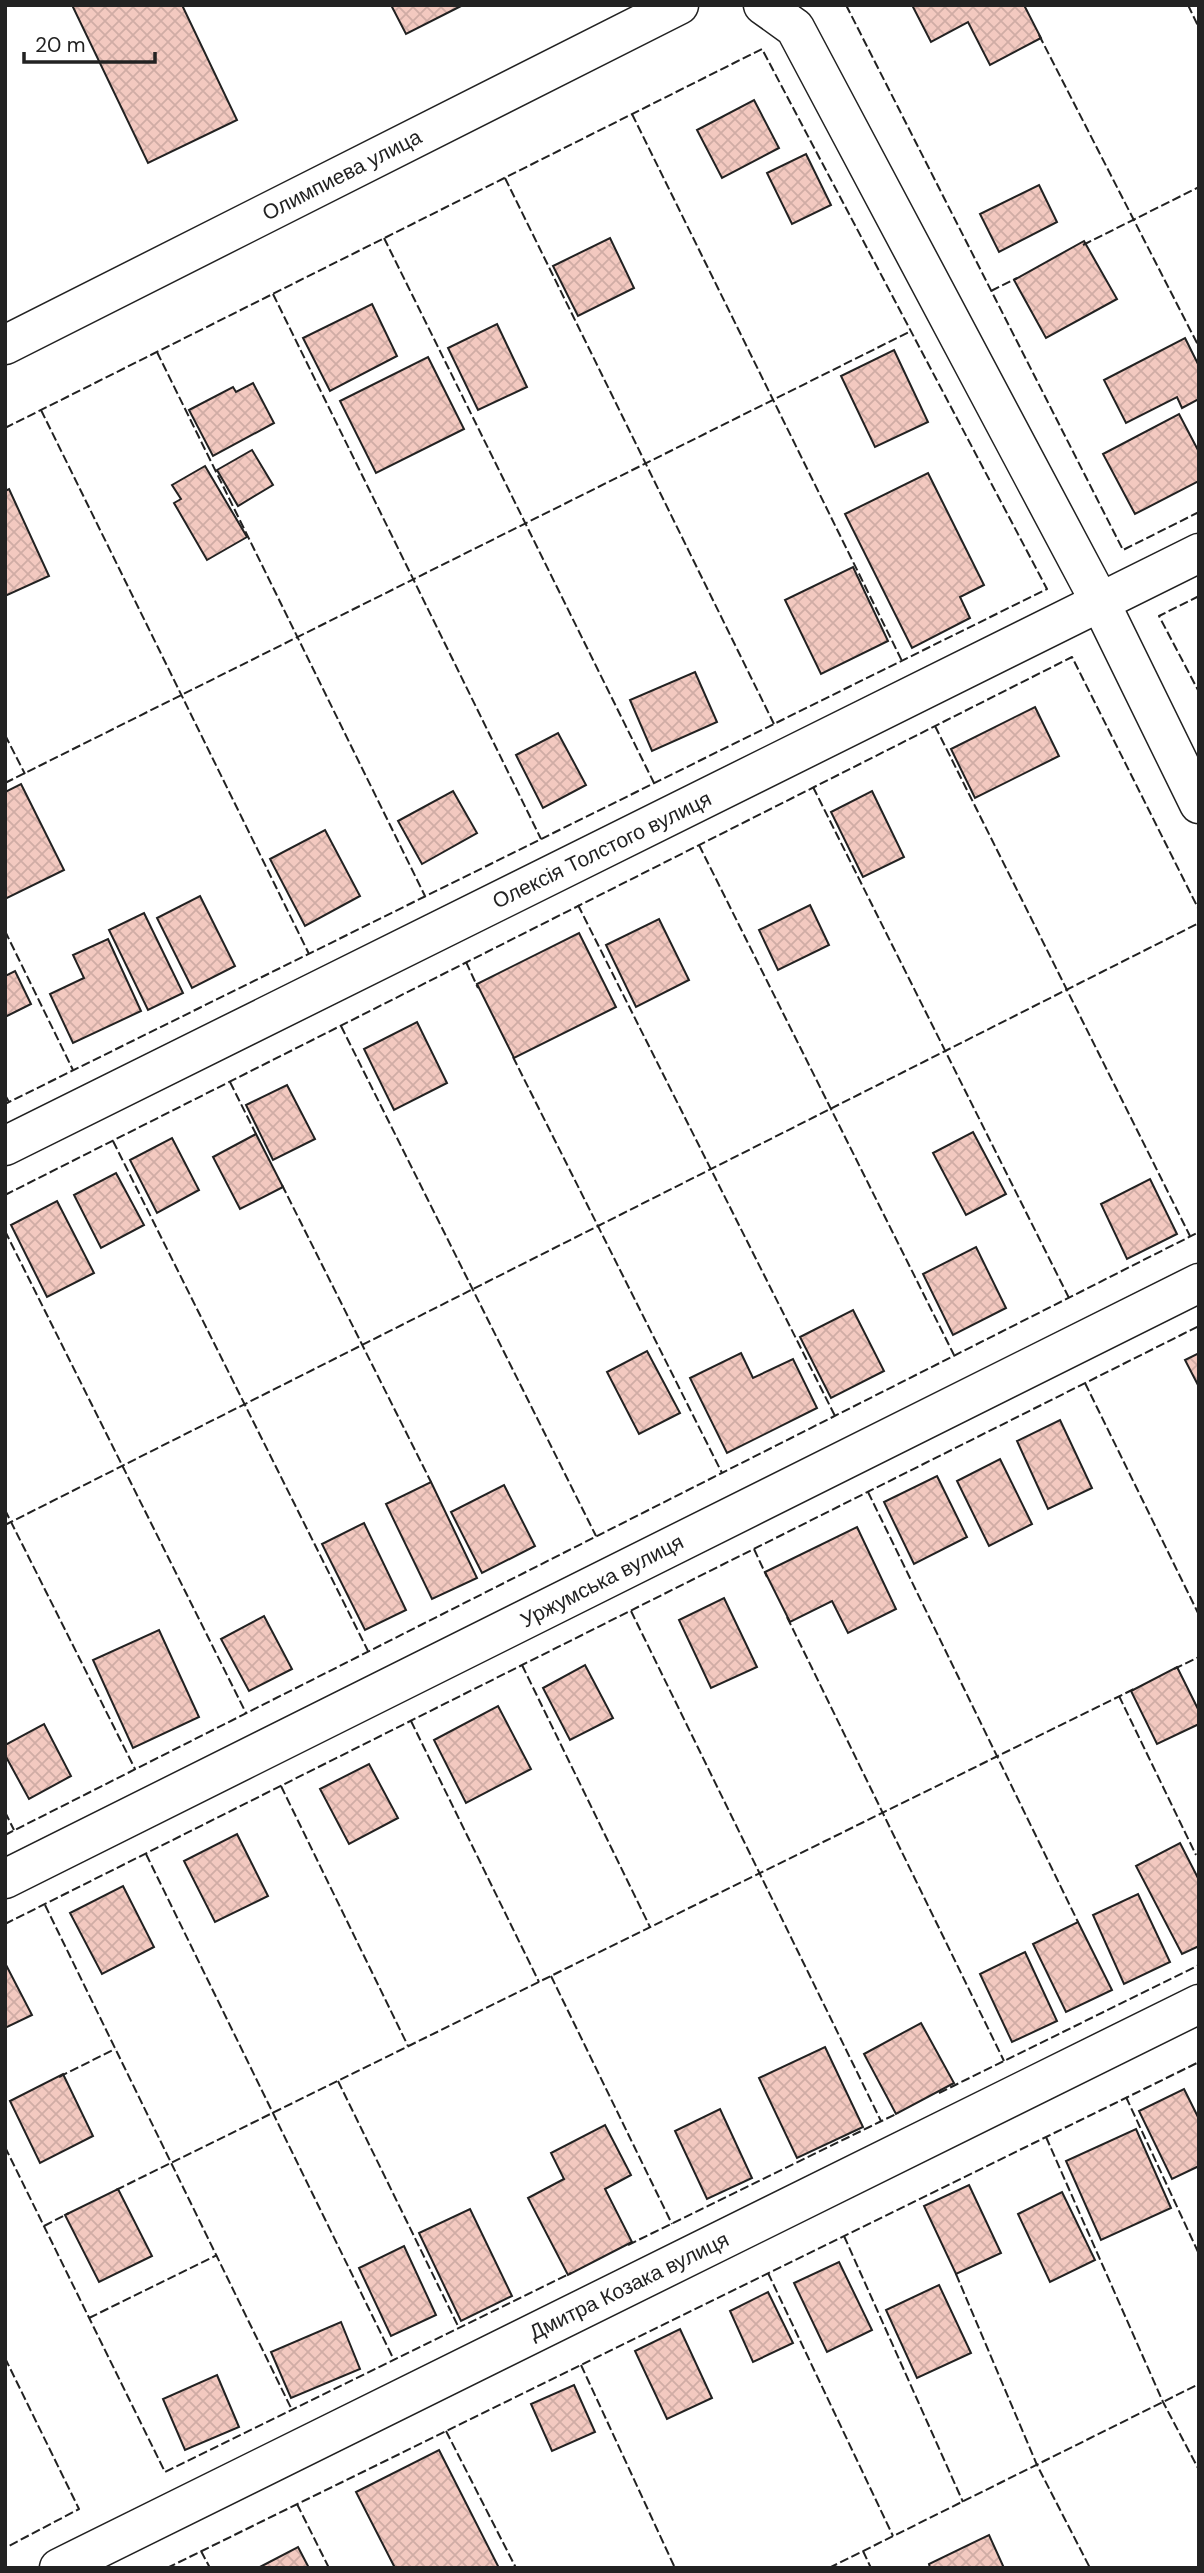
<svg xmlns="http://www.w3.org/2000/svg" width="1204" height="2573" viewBox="0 0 1204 2573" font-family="'DM Sans',sans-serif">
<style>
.building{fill:url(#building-cross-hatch);stroke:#222;stroke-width:2}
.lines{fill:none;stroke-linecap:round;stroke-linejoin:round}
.street-casing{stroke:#222;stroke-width:41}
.secondary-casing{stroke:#222;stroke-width:41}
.street{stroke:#fff;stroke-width:38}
.secondary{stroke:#fff;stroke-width:38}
.fence{stroke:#222;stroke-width:2;stroke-dasharray:9 3.5;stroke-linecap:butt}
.labels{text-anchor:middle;stroke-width:5;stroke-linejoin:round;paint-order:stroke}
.street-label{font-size:21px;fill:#222;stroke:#fff}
</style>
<defs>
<pattern id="building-cross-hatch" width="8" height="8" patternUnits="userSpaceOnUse" patternTransform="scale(1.75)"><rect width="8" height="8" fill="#f3c9c0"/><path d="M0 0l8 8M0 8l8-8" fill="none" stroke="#d0aca5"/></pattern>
</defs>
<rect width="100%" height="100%" fill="#fff"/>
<g class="building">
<polygon points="72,5 182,5 237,120 148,163"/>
<polygon points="391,5 463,5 406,34"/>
<polygon points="912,5 1024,5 1041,38 990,65 968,22 931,42"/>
<polygon points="754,100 779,148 722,178 697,130"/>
<polygon points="806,154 831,205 792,224 767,173"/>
<polygon points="1039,185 1057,222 999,252 980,214"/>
<polygon points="610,238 634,288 578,316 553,266"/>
<polygon points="1084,241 1117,299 1046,338 1014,280"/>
<polygon points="372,304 397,356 330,391 303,338"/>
<polygon points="497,324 527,387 478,410 448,348"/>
<polygon points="1185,338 1199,366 1199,399 1182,408 1177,397 1126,423 1104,380"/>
<polygon points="894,350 928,422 875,447 841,376"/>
<polygon points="428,357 464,429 376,473 340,401"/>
<polygon points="253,383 274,423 213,456 189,410 233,387 236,392"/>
<polygon points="1179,414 1199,452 1199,481 1135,514 1103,454"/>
<polygon points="252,450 273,485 238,506 217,470"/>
<polygon points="205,466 247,537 207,560 174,503 181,499 172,485"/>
<polygon points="928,473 984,585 960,597 970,618 912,648 845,514"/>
<polygon points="9,489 49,576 5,596 5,491"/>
<polygon points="853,567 888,641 821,674 785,600"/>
<polygon points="695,672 717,722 652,751 630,700"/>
<polygon points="1035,707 1059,756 975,798 951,749"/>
<polygon points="558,733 586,785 543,808 516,755"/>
<polygon points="21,784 64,870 5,899 5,792"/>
<polygon points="453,791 477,833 422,864 398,821"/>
<polygon points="872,791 904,857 863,877 831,812"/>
<polygon points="325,830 360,896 305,926 270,859"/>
<polygon points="200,896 235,966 192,988 157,918"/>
<polygon points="810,905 829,945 778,970 759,930"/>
<polygon points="144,913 183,993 148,1010 109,930"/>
<polygon points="659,919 689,980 636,1007 606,945"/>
<polygon points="579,933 616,1007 514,1058 477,984"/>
<polygon points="108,939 141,1011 73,1043 50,994 84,978 73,955"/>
<polygon points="15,971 31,1004 5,1017 5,976"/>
<polygon points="417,1022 447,1083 394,1110 364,1049"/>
<polygon points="287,1085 315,1139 273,1160 246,1105"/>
<polygon points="973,1132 1006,1194 966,1215 933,1153"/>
<polygon points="256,1134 283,1187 240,1209 213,1157"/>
<polygon points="172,1138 199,1190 157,1213 130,1160"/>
<polygon points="116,1173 144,1225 101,1248 74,1195"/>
<polygon points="1150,1179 1177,1234 1127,1259 1101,1204"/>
<polygon points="57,1201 94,1273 47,1297 11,1225"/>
<polygon points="976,1247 1006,1308 953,1335 923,1274"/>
<polygon points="853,1310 884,1371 831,1398 800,1337"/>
<polygon points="647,1351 680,1413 639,1434 607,1372"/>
<polygon points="741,1353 753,1378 793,1359 817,1408 727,1453 690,1378"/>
<polygon points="1199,1353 1199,1387 1185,1360"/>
<polygon points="1060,1420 1092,1488 1048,1509 1017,1441"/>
<polygon points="1000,1459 1032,1524 989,1546 957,1481"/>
<polygon points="937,1476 967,1537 914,1564 884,1502"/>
<polygon points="431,1482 477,1578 432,1599 386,1504"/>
<polygon points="504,1485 535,1546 482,1573 451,1512"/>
<polygon points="364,1523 406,1610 365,1630 322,1544"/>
<polygon points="857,1527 896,1609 848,1633 832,1601 790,1622 765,1572"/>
<polygon points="724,1598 757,1667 711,1688 679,1620"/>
<polygon points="264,1616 292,1669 249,1691 221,1639"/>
<polygon points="159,1630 199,1717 133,1748 93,1660"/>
<polygon points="585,1665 613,1718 570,1740 543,1688"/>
<polygon points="1177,1667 1199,1711 1199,1724 1157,1744 1131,1691"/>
<polygon points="498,1706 531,1769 466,1803 434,1740"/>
<polygon points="44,1724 71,1776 29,1799 5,1755 5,1745"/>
<polygon points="369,1764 398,1818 349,1844 320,1789"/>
<polygon points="237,1834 268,1896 215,1922 184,1861"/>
<polygon points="1180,1843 1199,1880 1199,1946 1182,1954 1136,1866"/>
<polygon points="123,1886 154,1947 102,1974 70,1913"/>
<polygon points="1138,1894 1170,1962 1124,1984 1093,1915"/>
<polygon points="1078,1922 1112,1990 1066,2012 1033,1944"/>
<polygon points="1025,1952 1057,2021 1012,2042 980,1974"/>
<polygon points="5,1963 32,2015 5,2028"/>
<polygon points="921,2023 954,2083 896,2114 864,2054"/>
<polygon points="825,2047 863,2127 797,2158 759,2078"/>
<polygon points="63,2074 93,2136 40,2163 10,2101"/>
<polygon points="1184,2089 1199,2119 1199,2166 1172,2179 1139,2111"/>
<polygon points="720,2109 752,2178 707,2199 675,2131"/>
<polygon points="605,2125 631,2175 605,2189 632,2242 568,2275 528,2198 564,2179 551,2153"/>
<polygon points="1136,2129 1171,2208 1101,2240 1066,2161"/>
<polygon points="969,2185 1001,2253 956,2274 924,2206"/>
<polygon points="118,2189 152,2256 99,2282 65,2215"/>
<polygon points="1062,2192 1095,2260 1050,2282 1018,2214"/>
<polygon points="470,2209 512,2296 461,2321 419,2233"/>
<polygon points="404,2246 436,2315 391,2336 359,2268"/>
<polygon points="839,2262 872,2330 827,2352 794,2283"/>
<polygon points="939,2285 971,2353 917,2378 886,2310"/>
<polygon points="768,2292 793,2343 753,2362 730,2311"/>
<polygon points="341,2322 360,2369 291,2398 271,2352"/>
<polygon points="680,2329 712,2398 667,2419 635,2351"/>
<polygon points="217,2375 239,2427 185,2450 163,2399"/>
<polygon points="574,2385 595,2432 552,2451 531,2404"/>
<polygon points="439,2450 499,2568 395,2568 356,2492"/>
<polygon points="989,2535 1004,2568 930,2568 929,2564"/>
<polygon points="298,2547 309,2568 258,2568"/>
</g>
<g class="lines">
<g class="street-casing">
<g id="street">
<polyline points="763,5 795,28 1100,602 1199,804"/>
<polyline points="5,1146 1199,553"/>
<polyline points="5,1879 1199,1283"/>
<polyline points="59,2568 1199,2004"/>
</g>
</g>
<g class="secondary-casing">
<polyline id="secondary" points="5,345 679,5"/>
</g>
<use href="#street" class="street"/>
<use href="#secondary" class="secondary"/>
<g class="fence">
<polyline points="846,5 1123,550 1199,512"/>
<polyline points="1188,5 1199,28"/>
<polyline points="1039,35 1199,347"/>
<polyline points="632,114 902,661"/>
<polyline points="505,178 774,724"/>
<polyline points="384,238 654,783"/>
<polyline points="1083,245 1199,187"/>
<polyline points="991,291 1017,278"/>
<polyline points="273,294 541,839"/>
<polyline points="157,352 425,896"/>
<polyline points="41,410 309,954"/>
<polyline points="5,428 762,49 1047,589 5,1104"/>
<polyline points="1199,596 1159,616 1199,692"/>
<polyline points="935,726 1190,1236"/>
<polyline points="5,735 25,774"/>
<polyline points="5,783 911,331"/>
<polyline points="813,787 1069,1298"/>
<polyline points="699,845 954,1355"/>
<polyline points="578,905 835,1416"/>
<polyline points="5,931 73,1070"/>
<polyline points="466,962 478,988"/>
<polyline points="341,1026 596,1536"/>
<polyline points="513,1057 722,1473"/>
<polyline points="230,1082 258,1138"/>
<polyline points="5,1095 9,1102"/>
<polyline points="113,1141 368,1651"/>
<polyline points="282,1185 431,1482"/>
<polyline points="5,1195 1072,657 1199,910"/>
<polyline points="5,1231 246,1713"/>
<polyline points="1085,1383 1199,1615"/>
<polyline points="868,1492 1078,1922"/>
<polyline points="5,1510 135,1769"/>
<polyline points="5,1525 1199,923"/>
<polyline points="754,1549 767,1577"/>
<polyline points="631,1611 881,2121"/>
<polyline points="787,1617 1004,2061"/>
<polyline points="522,1665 650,1927"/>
<polyline points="1174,1669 1199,1657"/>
<polyline points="1119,1696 1196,1855"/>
<polyline points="411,1721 539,1982"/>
<polyline points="281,1786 408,2046"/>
<polyline points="5,1812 14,1830"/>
<polyline points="5,1835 1199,1232"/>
<polyline points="146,1854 394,2360"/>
<polyline points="45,1905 292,2410"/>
<polyline points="5,1924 1199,1326"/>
<polyline points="551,1976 672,2224"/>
<polyline points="59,2077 115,2049"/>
<polyline points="338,2081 459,2328"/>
<polyline points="939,2093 1199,1965"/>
<polyline points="1126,2097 1199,2254"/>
<polyline points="1046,2137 1163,2402 1199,2470"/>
<polyline points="5,2147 165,2472 571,2273"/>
<polyline points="116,2190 1134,1689"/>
<polyline points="44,2226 69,2213"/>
<polyline points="844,2236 963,2502"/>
<polyline points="628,2245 898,2113"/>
<polyline points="768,2273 893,2536"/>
<polyline points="956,2274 1037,2465 1090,2568"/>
<polyline points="89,2318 217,2255"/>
<polyline points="5,2358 79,2509 5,2548"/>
<polyline points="581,2365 675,2568"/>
<polyline points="446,2431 516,2568"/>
<polyline points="297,2504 329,2568"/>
<polyline points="201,2551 210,2568"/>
<polyline points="863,2551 871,2568"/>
<polyline points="167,2568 1199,2062"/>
<polyline points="829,2568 1199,2384"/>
</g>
</g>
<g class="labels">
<g class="street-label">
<text transform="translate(342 175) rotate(-27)" y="7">Олимпиева улица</text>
<text transform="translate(602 850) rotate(-26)" y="7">Олексія Толстого вулиця</text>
<text transform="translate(602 1581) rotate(-27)" y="7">Уржумська вулиця</text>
<text transform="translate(629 2286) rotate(-26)" y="7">Дмитра Козака вулиця</text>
</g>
</g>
<rect width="1204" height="2573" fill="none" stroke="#222222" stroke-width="14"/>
<path d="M24 52v10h131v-10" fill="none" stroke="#222222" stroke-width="3.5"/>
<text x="35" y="52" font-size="21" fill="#222222" stroke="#ffffff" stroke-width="5" paint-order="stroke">20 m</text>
</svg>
